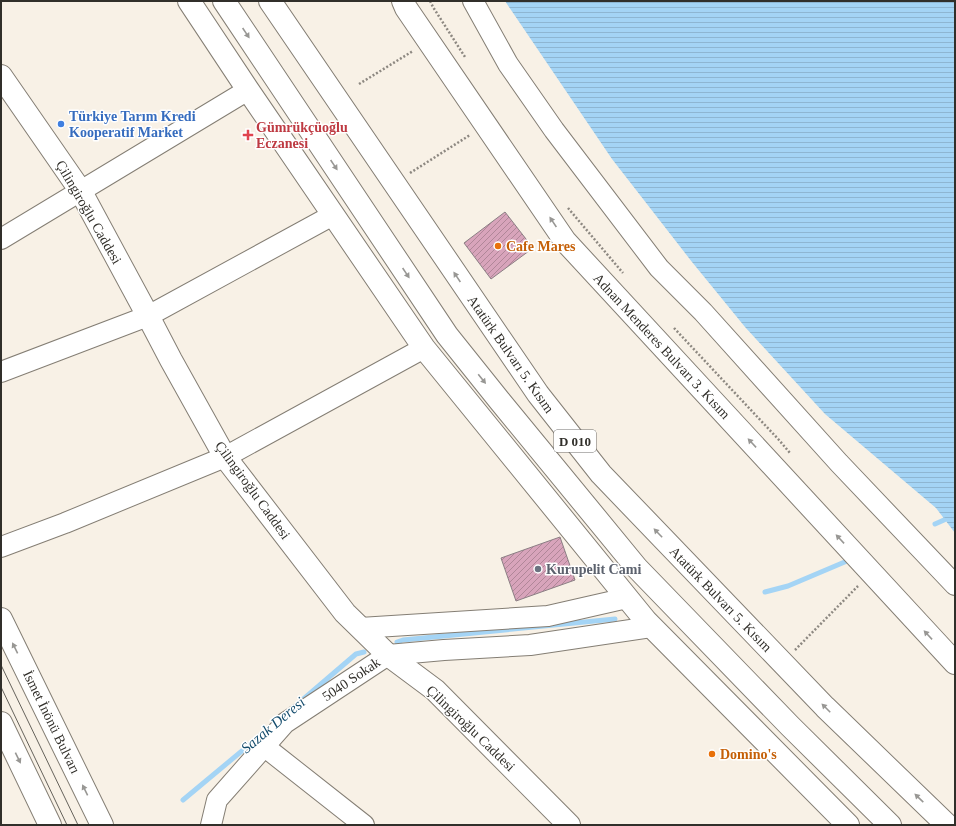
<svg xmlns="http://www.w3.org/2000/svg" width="956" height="826" viewBox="0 0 956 826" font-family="'Times New Roman',serif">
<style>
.water{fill:url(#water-rules)}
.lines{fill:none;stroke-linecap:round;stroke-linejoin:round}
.stream{stroke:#a4d4f5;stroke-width:5}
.building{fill:url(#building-hatch);stroke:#8b7f84}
.street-casing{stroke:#847e74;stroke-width:22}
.secondary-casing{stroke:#847e74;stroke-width:24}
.primary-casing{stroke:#847e74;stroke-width:24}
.highway-casing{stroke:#847e74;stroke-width:24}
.path{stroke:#8d8881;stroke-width:2.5;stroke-dasharray:2 2;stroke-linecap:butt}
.street{stroke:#fff;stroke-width:20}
.secondary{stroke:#fff;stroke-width:22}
.primary{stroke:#fff;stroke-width:22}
.highway{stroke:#fff;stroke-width:22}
.tram{stroke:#65625b;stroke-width:1}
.oneway{fill:#989794}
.shop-dot{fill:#3f7fe0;stroke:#fff;stroke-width:1.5}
.health-dot{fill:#e0444e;stroke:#fff;stroke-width:1.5}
.food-dot{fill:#e8710a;stroke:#fff;stroke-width:1.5}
.worship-dot{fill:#6b7280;stroke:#fff;stroke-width:1.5}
.labels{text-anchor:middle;stroke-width:3;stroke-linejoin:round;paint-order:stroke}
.shield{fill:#fff;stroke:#6f6d6a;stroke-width:1}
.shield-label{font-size:13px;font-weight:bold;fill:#312f2a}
.shop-label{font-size:14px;font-weight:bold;fill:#366cbe;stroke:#fff;text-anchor:start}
.health-label{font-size:14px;font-weight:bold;fill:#be3a42;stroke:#fff;text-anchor:start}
.street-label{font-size:14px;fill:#312f2a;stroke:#fff}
.food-label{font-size:14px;font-weight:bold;fill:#c56008;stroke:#fff;text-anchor:start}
.worship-label{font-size:14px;font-weight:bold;fill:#5b616d;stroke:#fff;text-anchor:start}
.water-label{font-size:15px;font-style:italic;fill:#134b6c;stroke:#fff}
</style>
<defs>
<pattern id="water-rules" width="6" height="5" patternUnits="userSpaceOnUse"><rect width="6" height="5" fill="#a4d4f5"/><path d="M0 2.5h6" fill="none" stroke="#8eb6d2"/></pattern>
<pattern id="building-hatch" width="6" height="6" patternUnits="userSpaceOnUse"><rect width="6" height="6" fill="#d8a4bb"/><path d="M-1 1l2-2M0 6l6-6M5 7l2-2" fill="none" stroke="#b08698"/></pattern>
</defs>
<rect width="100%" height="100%" fill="#f8f1e6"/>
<polygon class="water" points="505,1 955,1 955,533 936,508 825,414 745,327 692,262 612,159"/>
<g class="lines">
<g class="stream">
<polyline points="935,524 944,520"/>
<polyline points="765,592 788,586 847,561"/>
<polyline points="397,642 403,640 615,619"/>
<polyline points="300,702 356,654 364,652"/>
<polyline points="183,800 267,730"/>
</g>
</g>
<g class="building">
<polygon points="505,212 533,248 491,279 464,243"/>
<polygon points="560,537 575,580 516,601 501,558"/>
</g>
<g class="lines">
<g class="street-casing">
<g id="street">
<polyline points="473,1 508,64 554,130 659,268 703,312 839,463 955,585"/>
<polyline points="1,239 248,90"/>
<polyline points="1,372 148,316 333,215"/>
<polyline points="1,547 65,523 225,457 424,348"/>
<polyline points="360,628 548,616 627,598"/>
<polyline points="265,747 364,825"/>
<polyline points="211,825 217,800 285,723 388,655 444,650 530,645 651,627"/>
</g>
</g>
<g class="secondary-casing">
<g id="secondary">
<polyline points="189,1 248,90 424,348 646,621 848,825"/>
<polyline points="403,1 406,8 565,241 955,663"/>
<polyline points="1,76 80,190 148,316 171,360 225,457 345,613 388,655 435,690 569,825"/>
</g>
</g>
<g class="primary-casing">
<g id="primary">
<polyline points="1,619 102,825"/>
<polyline points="1,723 50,825"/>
</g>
</g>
<g class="highway-casing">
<g id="highway">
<polyline points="224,1 447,335 499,400 637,568 790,726 890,825"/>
<polyline points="270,1 538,394 601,474 825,707 947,825"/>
</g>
</g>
<g class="path">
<polyline points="430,1 433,7 465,57"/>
<polyline points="359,84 413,51"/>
<polyline points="410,173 470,135"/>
<polyline points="568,208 623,273"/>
<polyline points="674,328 779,440 790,453"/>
<polyline points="795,650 858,586"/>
</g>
<use href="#street" class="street"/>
<use href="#secondary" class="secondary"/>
<use href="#primary" class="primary"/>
<use href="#highway" class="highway"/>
<g class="tram">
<polyline points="1,665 78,825"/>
<polyline points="1,687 67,825"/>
</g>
</g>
<defs><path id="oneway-solid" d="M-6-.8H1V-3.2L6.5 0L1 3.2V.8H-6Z"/></defs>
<g class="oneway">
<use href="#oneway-solid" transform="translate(246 33) rotate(56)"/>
<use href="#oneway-solid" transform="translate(334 165) rotate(56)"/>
<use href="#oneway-solid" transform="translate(553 222) rotate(-124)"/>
<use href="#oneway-solid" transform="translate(406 273) rotate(56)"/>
<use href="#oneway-solid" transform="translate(457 277) rotate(-124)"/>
<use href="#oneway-solid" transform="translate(482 379) rotate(51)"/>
<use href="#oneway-solid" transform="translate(752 443) rotate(-133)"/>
<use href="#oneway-solid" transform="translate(658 533) rotate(-134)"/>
<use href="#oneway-solid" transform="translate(840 539) rotate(-133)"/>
<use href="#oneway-solid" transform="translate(928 635) rotate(-133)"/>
<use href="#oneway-solid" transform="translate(15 648) rotate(-116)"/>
<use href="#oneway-solid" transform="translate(826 708) rotate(-135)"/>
<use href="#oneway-solid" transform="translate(18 758) rotate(64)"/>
<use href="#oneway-solid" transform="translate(85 790) rotate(-116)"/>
<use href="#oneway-solid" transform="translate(919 798) rotate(-136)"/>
</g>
<circle class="shop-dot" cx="61" cy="124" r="4"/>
<path class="health-dot" d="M246 129h4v4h4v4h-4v4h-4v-4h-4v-4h4z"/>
<g class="food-dot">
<circle cx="498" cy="246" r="4"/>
<circle cx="712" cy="754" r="4"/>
</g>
<circle class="worship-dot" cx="538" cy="569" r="4"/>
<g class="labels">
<rect class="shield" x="554" y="430" width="42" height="22" rx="3"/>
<g class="shield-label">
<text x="575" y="446">D 010</text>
</g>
<g class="shop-label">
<text x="69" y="121">Türkiye Tarım Kredi<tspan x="69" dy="16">Kooperatif Market</tspan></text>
</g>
<g class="health-label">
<text x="256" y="132">Gümrükçüoğlu<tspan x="256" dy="16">Eczanesi</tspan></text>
</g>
<g class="street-label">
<text transform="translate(89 212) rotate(60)" y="5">Çilingiroğlu Caddesi</text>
<text transform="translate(662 346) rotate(47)" y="5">Adnan Menderes Bulvarı 3. Kısım</text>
<text transform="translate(511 354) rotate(55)" y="5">Atatürk Bulvarı 5. Kısım</text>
<text transform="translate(253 490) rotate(54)" y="5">Çilingiroğlu Caddesi</text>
<text transform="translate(721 599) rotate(46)" y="5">Atatürk Bulvarı 5. Kısım</text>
<text transform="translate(351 679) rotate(-34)" y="5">5040 Sokak</text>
<text transform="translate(52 722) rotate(64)" y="5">İsmet İnönü Bulvarı</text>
<text transform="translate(471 728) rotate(44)" y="5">Çilingiroğlu Caddesi</text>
</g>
<g class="food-label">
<text x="506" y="251">Cafe Mares</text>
<text x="720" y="759">Domino's</text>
</g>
<g class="worship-label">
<text x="546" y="574">Kurupelit Cami</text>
</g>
<g class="water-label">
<text transform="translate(273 725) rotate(-40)" y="5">Sazak Deresi</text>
</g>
</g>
<rect width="956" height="826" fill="none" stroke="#312f2a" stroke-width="4"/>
</svg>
